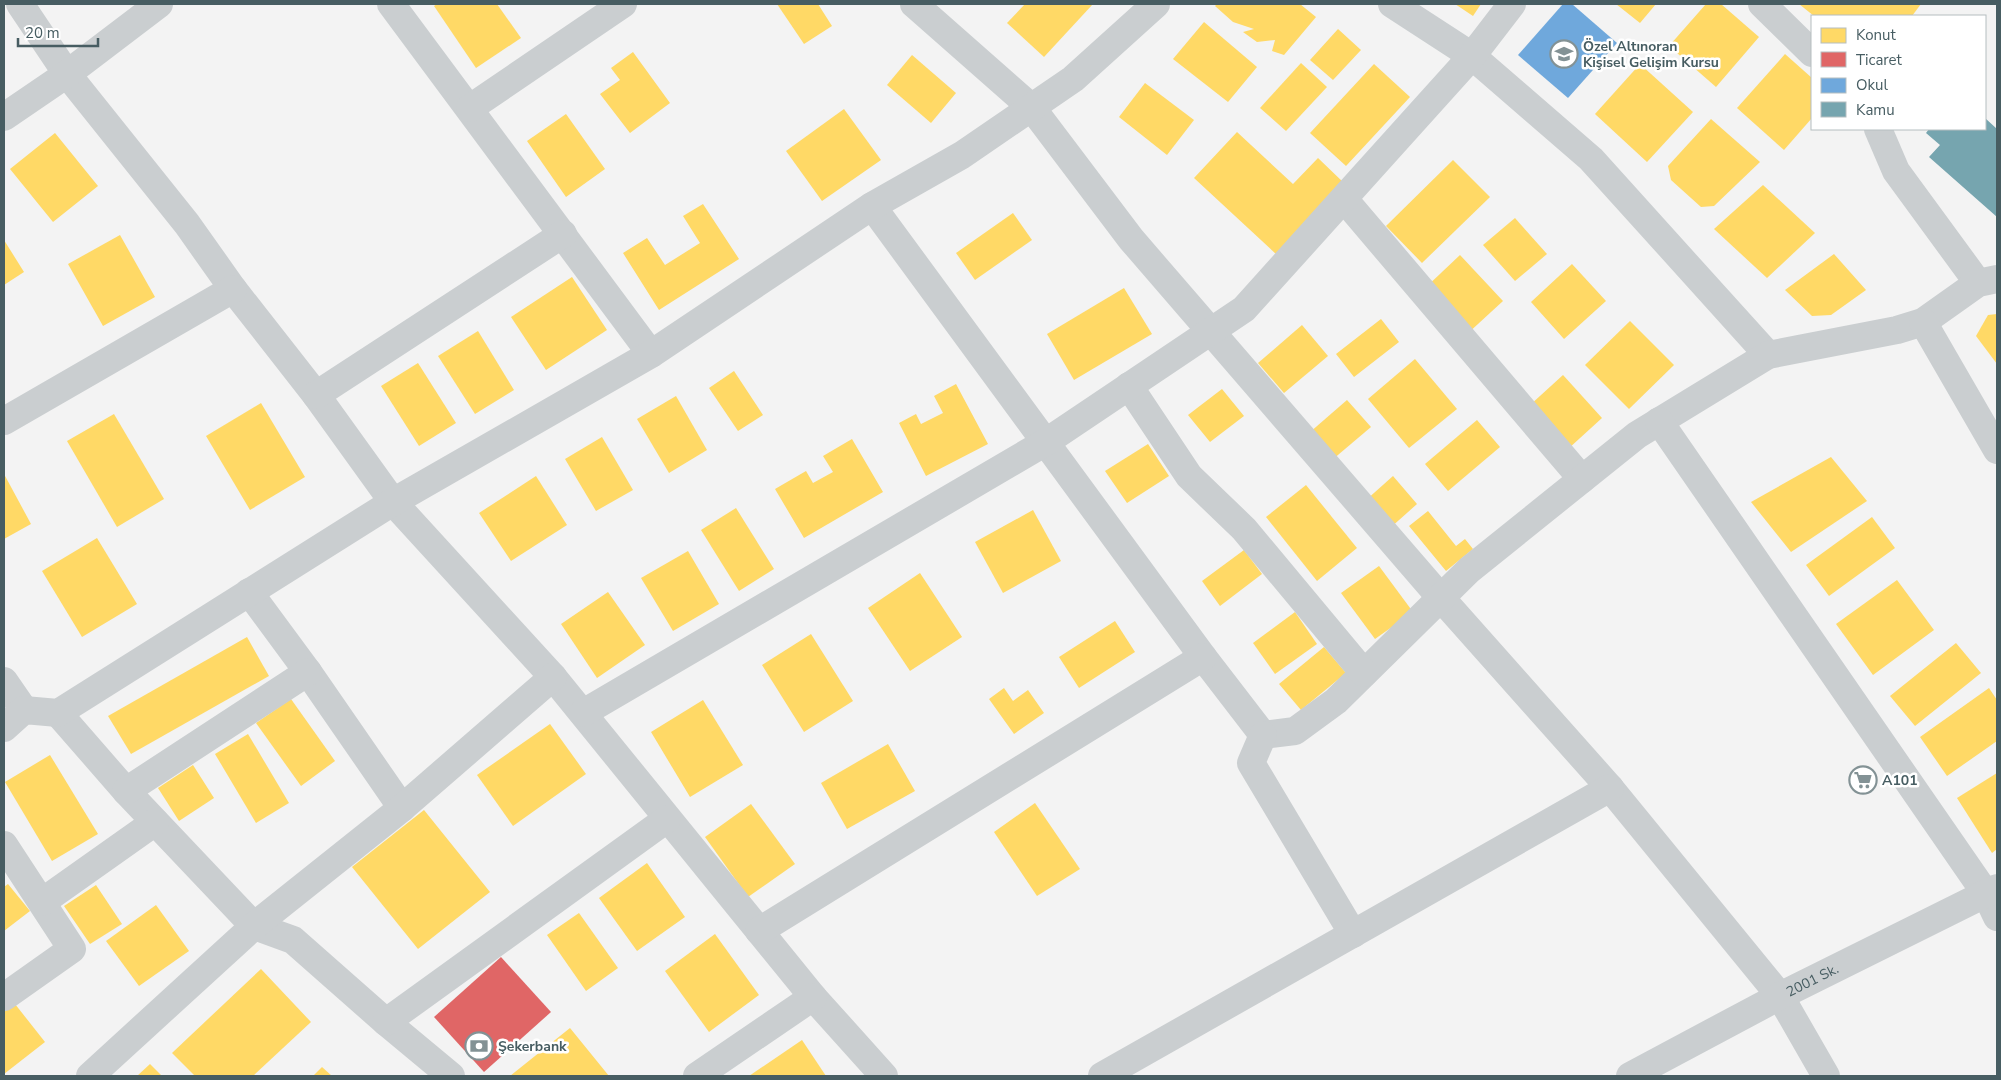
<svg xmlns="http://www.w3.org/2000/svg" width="2001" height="1080" viewBox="0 0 2001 1080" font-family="'Nunito Sans',sans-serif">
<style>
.homes{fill:#ffd966}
.shops{fill:#e06666}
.schools{fill:#6fa8dc}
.public{fill:#76a5af}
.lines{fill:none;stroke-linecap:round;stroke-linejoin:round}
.minor{stroke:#caced0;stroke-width:28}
.labels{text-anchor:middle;stroke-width:5;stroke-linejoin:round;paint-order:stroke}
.poi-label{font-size:14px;font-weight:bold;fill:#475d62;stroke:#fff;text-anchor:start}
.street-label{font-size:14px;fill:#475d62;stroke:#fff}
</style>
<rect width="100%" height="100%" fill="#f3f3f3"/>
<g class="homes">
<polygon points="437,4 497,4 521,38 476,68 434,6"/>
<polygon points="777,4 818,4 832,26 804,44"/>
<polygon points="1025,4 1093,4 1044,57 1007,23"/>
<polygon points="1217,4 1300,4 1316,17 1284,55 1272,51 1275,40 1257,42 1243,32 1254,29 1233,22 1215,6"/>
<polygon points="1455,4 1481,4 1473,16"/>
<polygon points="1616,4 1656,4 1640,23"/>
<polygon points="1706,4 1721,4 1759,37 1716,87 1669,46"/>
<polygon points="1799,4 1921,4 1912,16 1814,16"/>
<polygon points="1204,22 1257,67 1228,102 1173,59"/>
<polygon points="1338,29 1361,50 1333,80 1310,60"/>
<polygon points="633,52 670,103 630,133 600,94 620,80 611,68"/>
<polygon points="1785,54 1812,78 1812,118 1784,150 1737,108"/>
<polygon points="912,55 956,93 931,123 887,85"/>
<polygon points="1301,63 1327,87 1286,131 1260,108"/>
<polygon points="1374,64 1410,97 1346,166 1310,133"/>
<polygon points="1640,64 1693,112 1647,162 1595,114"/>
<polygon points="1145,83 1194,120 1167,155 1119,117"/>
<polygon points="844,109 881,160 822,201 786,151"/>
<polygon points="566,114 605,169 566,197 527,141"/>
<polygon points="1711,119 1760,162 1714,206 1701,207 1671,180 1668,166"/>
<polygon points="1237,132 1293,184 1318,158 1344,183 1277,255 1194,178"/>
<polygon points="55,133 98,186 53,222 10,169"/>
<polygon points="1453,160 1490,197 1422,263 1386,226"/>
<polygon points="1763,185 1815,233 1767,278 1714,229"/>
<polygon points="703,204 739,259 659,310 623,253 647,238 665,265 700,243 683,216"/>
<polygon points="1013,213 1032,240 975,280 956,253"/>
<polygon points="1515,218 1547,254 1515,281 1483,245"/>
<polygon points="120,235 155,297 103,326 68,264"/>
<polygon points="4,240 24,272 4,285"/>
<polygon points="1834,254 1866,290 1831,315 1812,316 1785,290"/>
<polygon points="1460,255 1503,301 1466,335 1423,290"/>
<polygon points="1572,264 1606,301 1564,339 1531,302"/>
<polygon points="572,277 607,330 546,370 511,317"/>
<polygon points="1124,288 1152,334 1074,380 1047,334"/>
<polygon points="1997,314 1997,364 1976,336 1988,315"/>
<polygon points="1381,319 1399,342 1354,377 1336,354"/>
<polygon points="1630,321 1674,365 1629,409 1585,365"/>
<polygon points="1302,325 1328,356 1284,393 1258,363"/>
<polygon points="478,331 514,390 475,414 438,356"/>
<polygon points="1415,359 1457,409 1409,448 1368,399"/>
<polygon points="418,363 456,423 419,446 381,386"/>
<polygon points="734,371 763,415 738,431 709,388"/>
<polygon points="1563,375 1602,418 1568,449 1529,406"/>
<polygon points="956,384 988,444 926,476 899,423 916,414 921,424 943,413 934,396"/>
<polygon points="1222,389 1244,416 1210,442 1188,415"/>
<polygon points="676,396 707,450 669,473 637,419"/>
<polygon points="1347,400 1371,427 1332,460 1309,433"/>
<polygon points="261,403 305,477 250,510 206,436"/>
<polygon points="114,414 164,499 117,527 67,441"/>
<polygon points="1477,420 1500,447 1448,491 1425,464"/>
<polygon points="602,437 633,490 596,511 565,459"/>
<polygon points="852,439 883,492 804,538 775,489 806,471 813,483 833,472 823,456"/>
<polygon points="1148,444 1169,476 1127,503 1105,471"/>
<polygon points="1831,457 1867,501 1791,552 1751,502"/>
<polygon points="4,474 31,524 4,539"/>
<polygon points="536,476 567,525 511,561 479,513"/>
<polygon points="1393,476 1417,504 1389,529 1365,501"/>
<polygon points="1306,485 1357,548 1317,581 1266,517"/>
<polygon points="736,508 774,569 739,591 701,530"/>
<polygon points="1033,510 1061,561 1003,593 975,542"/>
<polygon points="1428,511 1456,546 1465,539 1473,549 1446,571 1409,526"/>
<polygon points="1872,517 1895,548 1829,596 1806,565"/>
<polygon points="97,538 137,604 82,637 42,571"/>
<polygon points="1244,550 1262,574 1220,606 1202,581"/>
<polygon points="688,551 719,604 673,631 641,578"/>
<polygon points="1379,566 1413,612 1375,639 1341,593"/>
<polygon points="920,573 962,637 910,671 868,608"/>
<polygon points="1897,580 1934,630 1873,675 1836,624"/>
<polygon points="608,592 645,645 597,678 561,624"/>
<polygon points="1295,612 1317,644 1275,674 1253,643"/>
<polygon points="1115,621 1135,652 1079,688 1059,657"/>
<polygon points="811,634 853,701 804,732 762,665"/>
<polygon points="247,637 269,676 131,754 108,716"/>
<polygon points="1956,643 1981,673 1915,726 1890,696"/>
<polygon points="1324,647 1346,673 1301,710 1279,684"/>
<polygon points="1004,688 1013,701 1028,690 1044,713 1014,734 989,699"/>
<polygon points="1989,688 1997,700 1997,741 1947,776 1920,737"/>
<polygon points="291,699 335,761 301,786 256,723"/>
<polygon points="703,700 743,765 690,797 651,732"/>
<polygon points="550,724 586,774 513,826 477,775"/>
<polygon points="248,734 289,803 256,823 215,754"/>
<polygon points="888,744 915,791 847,829 821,783"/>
<polygon points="50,755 98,834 52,861 5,782"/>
<polygon points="193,765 214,798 179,821 158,788"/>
<polygon points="1997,773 1997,849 1992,853 1957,798"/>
<polygon points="1035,803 1080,869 1037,896 994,832"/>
<polygon points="751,804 795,864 748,897 705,837"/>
<polygon points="424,810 490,892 418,949 352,867"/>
<polygon points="647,863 685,917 637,951 599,898"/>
<polygon points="8,884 30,911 4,931 4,887"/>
<polygon points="96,885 122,924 90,944 64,906"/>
<polygon points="156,905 189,951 139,986 106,941"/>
<polygon points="579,913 618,968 586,991 547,935"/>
<polygon points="715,934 759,995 709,1032 665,971"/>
<polygon points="261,969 311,1022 253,1076 195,1076 172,1053"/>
<polygon points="15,1004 45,1042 4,1074 4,1012"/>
<polygon points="570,1028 609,1076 510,1076"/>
<polygon points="802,1040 826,1076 749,1076"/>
<polygon points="150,1064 162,1076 137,1076"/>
<polygon points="322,1067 332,1076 313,1076"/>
</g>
<polygon class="shops" points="501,957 551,1012 484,1072 434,1017"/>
<polygon class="schools" points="1563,4 1572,4 1617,43 1568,98 1518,55"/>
<polygon class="public" points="1985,118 1997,129 1997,217 1929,157 1940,145 1926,133 1929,129 1985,129"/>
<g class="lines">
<g class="minor">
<polyline points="20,4 67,74 187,224 233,289 316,395 393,502 553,677 813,997 884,1076"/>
<polyline points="391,4 651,354"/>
<polyline points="914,4 1032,108 1131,239 1441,598 1610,788 1780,996 1826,1076"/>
<polyline points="1392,4 1472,56 1591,159 1768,355"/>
<polyline points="1762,4 1812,53"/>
<polyline points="470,108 623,4"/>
<polyline points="4,117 67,74 159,4"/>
<polyline points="1878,129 1896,171 1978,283"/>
<polyline points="1344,199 1582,479"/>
<polyline points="872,206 1203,657 1263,735 1295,731 1336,701 1469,570 1637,435 1768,355 1897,330 1923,322 1978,283 1997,279"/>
<polyline points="1923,322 1997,450"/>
<polyline points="1129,386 1189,476 1244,529 1364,673"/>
<polyline points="316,395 563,234"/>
<polyline points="4,421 233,289"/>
<polyline points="1659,421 1986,894 1997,917"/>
<polyline points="249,592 308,672 402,808"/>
<polyline points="4,681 24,710"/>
<polyline points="58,713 126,791 254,926 293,940 386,1022 451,1076"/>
<polyline points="583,713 1046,442 1244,309 1472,56 1512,4"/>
<polyline points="4,728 24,710 58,713 393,502 651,354 872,206 962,155 1073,79 1156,4"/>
<polyline points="1263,735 1251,763 1353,934"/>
<polyline points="126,791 308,672"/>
<polyline points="4,845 72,949 4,997"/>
<polyline points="42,902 155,822"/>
<polyline points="759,931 1203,657"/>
<polyline points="386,1022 667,819"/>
<polyline points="90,1076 254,926 402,808 553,677"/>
<polyline points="697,1076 813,997"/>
<polyline points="1102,1076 1610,788"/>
<path id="s1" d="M1630,1076L1780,996L1997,888"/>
</g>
</g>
<defs>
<g id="school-ring" transform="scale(1.4375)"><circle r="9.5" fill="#fff" stroke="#839295" stroke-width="1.5"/><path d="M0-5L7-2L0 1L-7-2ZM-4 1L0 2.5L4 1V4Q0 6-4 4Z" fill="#839295"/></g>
<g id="supermarket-ring" transform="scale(1.4375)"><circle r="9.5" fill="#fff" stroke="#839295" stroke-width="1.5"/><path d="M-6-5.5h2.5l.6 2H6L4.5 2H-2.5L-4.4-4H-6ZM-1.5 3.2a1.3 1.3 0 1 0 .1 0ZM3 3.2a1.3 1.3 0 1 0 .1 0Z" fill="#839295"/></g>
<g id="bank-ring" transform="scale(1.4375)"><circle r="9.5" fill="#fff" stroke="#839295" stroke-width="1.5"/><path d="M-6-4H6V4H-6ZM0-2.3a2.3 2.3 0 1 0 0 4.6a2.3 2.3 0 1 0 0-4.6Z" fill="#839295"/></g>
</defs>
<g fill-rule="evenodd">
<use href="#school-ring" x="1564" y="54"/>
<use href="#supermarket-ring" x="1863" y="780"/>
<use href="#bank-ring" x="479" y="1046"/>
</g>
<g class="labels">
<g class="poi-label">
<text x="1583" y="51">Özel Altınoran<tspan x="1583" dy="16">Kişisel Gelişim Kursu</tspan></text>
<text x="1882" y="785">A101</text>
<text x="498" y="1051">Şekerbank</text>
</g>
<g class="street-label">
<text dy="5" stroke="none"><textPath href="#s1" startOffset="206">2001 Sk.</textPath></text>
</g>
</g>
<rect width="2001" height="1080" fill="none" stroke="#475d62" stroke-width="10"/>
<rect x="1811" y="15" width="175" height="115" fill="#ffffff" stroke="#b5bec0"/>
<rect x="1821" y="28" width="25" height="15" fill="#ffd966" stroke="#b5bec0"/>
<text x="1856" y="40" font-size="15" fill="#475d62">Konut</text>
<rect x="1821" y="52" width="25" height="15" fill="#e06666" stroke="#b5bec0"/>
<text x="1856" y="65" font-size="15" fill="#475d62">Ticaret</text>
<rect x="1821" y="78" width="25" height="15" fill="#6fa8dc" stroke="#b5bec0"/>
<text x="1856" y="90" font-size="15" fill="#475d62">Okul</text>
<rect x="1821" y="102" width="25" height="15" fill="#76a5af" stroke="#b5bec0"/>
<text x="1856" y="115" font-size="15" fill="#475d62">Kamu</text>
<path d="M18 38v8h80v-8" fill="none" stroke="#475d62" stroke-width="2.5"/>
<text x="25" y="38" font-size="15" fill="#475d62" stroke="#ffffff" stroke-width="4" paint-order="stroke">20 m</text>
</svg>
